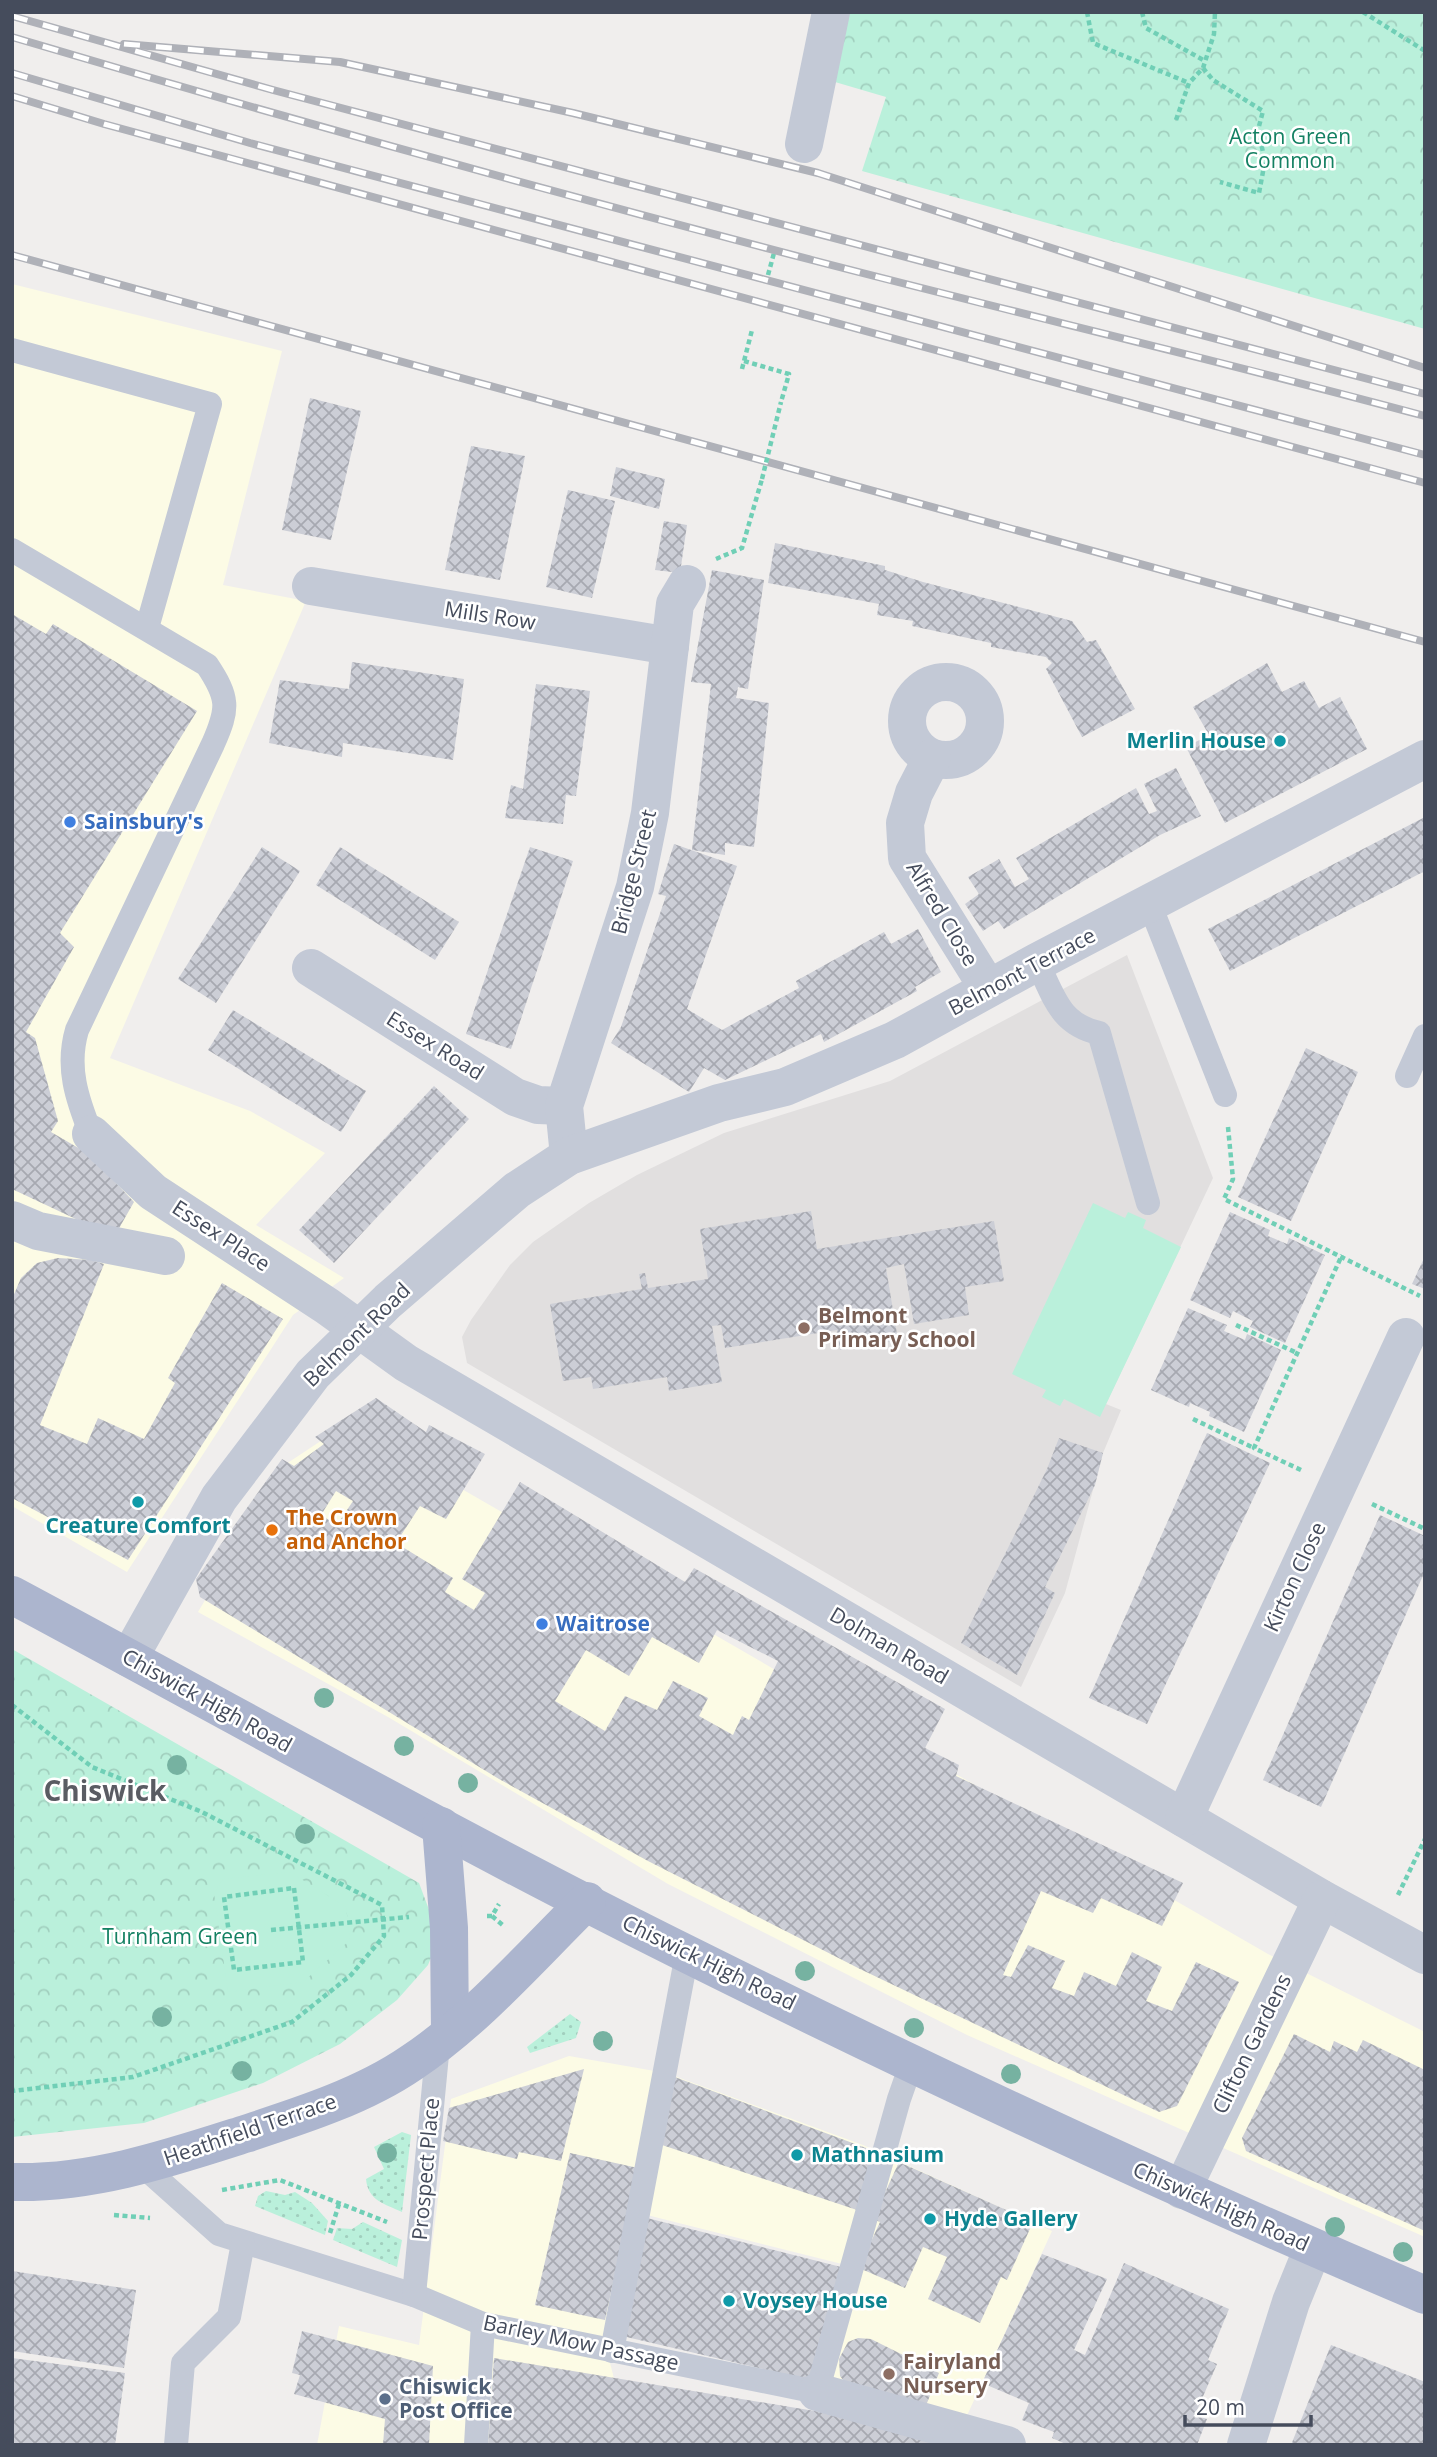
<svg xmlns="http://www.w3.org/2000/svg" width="1437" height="2457" viewBox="0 0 1437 2457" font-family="'Open Sans',sans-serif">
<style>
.commercial{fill:#fcfbe5}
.education{fill:#e1dfdf}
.grass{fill:url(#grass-dots)}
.park{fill:url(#park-crowns)}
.garden{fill:#baf0db}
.building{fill:url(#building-cross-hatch);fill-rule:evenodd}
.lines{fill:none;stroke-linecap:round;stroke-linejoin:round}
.path{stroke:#70cfb6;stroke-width:4.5;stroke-dasharray:5 3.5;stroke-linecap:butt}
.lane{stroke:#c3c9d6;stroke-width:24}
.street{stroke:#c3c9d6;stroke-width:38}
.primary{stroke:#acb5ce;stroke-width:38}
.rail-casing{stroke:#afb1b8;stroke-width:8}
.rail{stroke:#fff;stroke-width:5;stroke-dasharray:16;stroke-linecap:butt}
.path-bridge{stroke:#70cfb6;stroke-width:4.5;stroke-dasharray:5 3.5;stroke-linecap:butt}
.tree{fill:#76b2a1}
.culture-dot{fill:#0f9aa8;stroke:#fff;stroke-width:2.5}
.shop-dot{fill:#3f7fe0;stroke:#fff;stroke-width:2.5}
.education-dot{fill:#8d6e63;stroke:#fff;stroke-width:2.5}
.food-dot{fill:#e8710a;stroke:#fff;stroke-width:2.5}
.service-dot{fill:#5c6f8a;stroke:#fff;stroke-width:2.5}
.labels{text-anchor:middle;stroke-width:5;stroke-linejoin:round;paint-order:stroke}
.park-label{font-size:21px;fill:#138062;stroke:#fff}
.street-label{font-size:21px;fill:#454c5c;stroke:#fff}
.culture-label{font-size:21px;font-weight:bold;fill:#0d838f;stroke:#fff;text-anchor:start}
.shop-label{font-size:21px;font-weight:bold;fill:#366cbe;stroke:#fff;text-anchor:start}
.education-label{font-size:21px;font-weight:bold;fill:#785e54;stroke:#fff;text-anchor:start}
.food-label{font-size:21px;font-weight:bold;fill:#c56008;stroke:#fff;text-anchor:start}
.service-label{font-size:21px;font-weight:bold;fill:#4e5e75;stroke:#fff;text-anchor:start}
.district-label{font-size:28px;font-weight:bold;fill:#5a5c63;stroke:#fff}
</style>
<defs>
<pattern id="grass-dots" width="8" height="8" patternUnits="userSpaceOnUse" patternTransform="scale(1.75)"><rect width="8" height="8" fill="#baf0db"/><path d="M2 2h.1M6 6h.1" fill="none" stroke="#a1cfbe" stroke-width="1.8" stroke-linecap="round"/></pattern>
<pattern id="park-crowns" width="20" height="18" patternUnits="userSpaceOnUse" patternTransform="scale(1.75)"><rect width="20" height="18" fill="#baf0db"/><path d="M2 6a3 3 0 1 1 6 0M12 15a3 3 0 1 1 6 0" fill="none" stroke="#a1cfbe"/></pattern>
<pattern id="building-cross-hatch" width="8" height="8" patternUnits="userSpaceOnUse" patternTransform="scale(1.75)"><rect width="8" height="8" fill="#ccced6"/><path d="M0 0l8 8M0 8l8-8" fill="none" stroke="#a7a9b1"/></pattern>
</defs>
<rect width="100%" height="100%" fill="#f0eeed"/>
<g class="commercial">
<polygon points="12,284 282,351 223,585 306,601 110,1058 250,1111 325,1153 256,1225 344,1278 293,1315 127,1572 12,1506"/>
<polygon points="345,1425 375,1439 1268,1954 1425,2032 1425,2237 967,2035 668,1884 388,1717 198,1612 286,1464"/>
<polygon points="569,2056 666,2073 863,2145 1052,2231 964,2422 825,2385 850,2266 639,2213 608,2355 631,2445 317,2445 339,2326 419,2345 451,2099"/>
</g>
<polygon class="education" points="1127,955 1213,1178 1106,1404 1121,1410 1103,1453 1065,1593 1021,1687 467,1363 462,1337 471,1320 510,1265 533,1242 589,1203 637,1175 724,1133 890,1081"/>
<g class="grass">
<polygon points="570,2014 581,2022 576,2038 530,2053 527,2047"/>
<path d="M402,2132L411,2135L402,2212C385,2204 368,2201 366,2179L384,2169L374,2147Z"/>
<polygon points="266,2191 285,2195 295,2192 312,2203 328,2221 325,2235 255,2206 258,2196"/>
<polygon points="363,2222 402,2240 397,2267 333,2240 337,2228 352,2229"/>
</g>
<g class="park">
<polygon points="849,12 1425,12 1425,329 862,171 886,97 835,82"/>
<polygon points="12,1649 419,1883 431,1915 436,1945 428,1965 397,2000 340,2044 263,2083 144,2123 12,2137"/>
</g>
<g class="garden">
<polygon points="1093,1203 1125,1218 1128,1212 1146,1220 1143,1228 1181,1247 1100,1417 1064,1399 1060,1406 1042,1397 1046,1390 1012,1374"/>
<polygon points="290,1872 346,1907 350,1940 303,1982 228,1992 214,1893 223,1879"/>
</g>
<g class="building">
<polygon points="310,398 361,411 331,540 282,530"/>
<polygon points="471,446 525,456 500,580 445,570"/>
<polygon points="616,467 665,479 659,509 610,496"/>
<polygon points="568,490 615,501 592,598 546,587"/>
<polygon points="664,521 687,525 680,573 655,570"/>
<polygon points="775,543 885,566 885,570 923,582 1072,621 1087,642 1096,640 1135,709 1082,737 1046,669 1052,663 1046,657 991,647 991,643 912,626 913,621 877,615 879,604 768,583"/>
<polygon points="712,570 764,580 748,689 738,687 736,698 769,703 754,847 725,843 725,855 692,850 711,684 691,682"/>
<polygon points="12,614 46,634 53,624 197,711 60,933 74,947 26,1032 35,1038 58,1121 51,1132 87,1153 134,1202 114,1237 12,1189"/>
<polygon points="352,662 464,679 453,760 343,743 342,757 269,743 280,680 349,689"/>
<polygon points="1267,663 1282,692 1304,681 1319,708 1340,697 1367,749 1225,823 1186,747 1209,735 1193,707"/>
<polygon points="536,684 590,691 576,796 566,795 563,824 505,818 511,785 523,789"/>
<polygon points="1176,768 1201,816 1160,835 1004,929 998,921 983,931 965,904 979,894 968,877 999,859 1015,887 1029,879 1016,858 1136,788 1149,814 1157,811 1144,784"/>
<polygon points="1425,817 1425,871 1230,971 1208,929"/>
<polygon points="674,844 737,866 687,1009 722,1030 799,988 796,981 884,932 891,944 918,929 941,972 915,987 917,991 824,1042 821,1034 725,1080 704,1068 689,1092 611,1043 621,1027 666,896 658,894"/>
<polygon points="262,847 300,871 216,1003 178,979"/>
<polygon points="340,847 459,922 435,960 316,885"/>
<polygon points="530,847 573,861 511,1049 466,1034"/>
<polygon points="233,1010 366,1091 341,1132 208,1050"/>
<polygon points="1306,1048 1358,1072 1291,1221 1238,1197"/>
<polygon points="434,1086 469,1119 334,1263 299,1230"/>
<polygon points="811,1211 817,1249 994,1221 1004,1281 965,1287 969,1315 914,1324 904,1264 886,1268 898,1340 840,1350 837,1330 725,1348 721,1325 712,1326 722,1382 669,1391 667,1377 593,1389 591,1377 563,1381 550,1304 642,1289 639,1274 645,1273 648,1288 708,1279 700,1229"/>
<polygon points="1230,1212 1270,1230 1268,1236 1287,1244 1289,1238 1325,1255 1285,1343 1250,1327 1253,1321 1233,1311 1230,1318 1190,1300"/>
<polygon points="1425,1256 1425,1289 1412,1284"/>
<polygon points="58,1258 91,1260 104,1264 40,1425 87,1444 98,1418 144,1439 175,1383 168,1378 222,1283 283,1319 128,1560 12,1498 12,1299 21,1278 37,1263"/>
<polygon points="1188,1308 1227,1325 1224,1331 1245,1340 1247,1334 1281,1350 1244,1432 1209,1416 1210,1412 1190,1403 1189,1407 1151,1390"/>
<path d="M376,1398L426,1432L429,1425L485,1454L446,1519L420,1506L396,1543L453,1578L445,1592L474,1610L485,1593L462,1579L520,1482L685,1582L694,1568L945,1709L925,1748L959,1765L956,1776L1183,1883L1162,1926L1101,1898L1093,1913L1041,1891L1003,1975L1011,1977L1028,1945L1065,1961L1052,1988L1074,1996L1084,1972L1116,1986L1132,1952L1162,1967L1146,2001L1172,2011L1196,1962L1239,1982L1177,2106L1159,2112L860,1969L648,1861L499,1779L200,1597L196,1579L282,1459L294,1466L324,1444L315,1437ZM336,1491L353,1501L337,1525L321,1515ZM717,1630L778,1661L749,1720L742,1716L733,1735L699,1716L708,1698L673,1681L657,1710L625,1696L605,1731L555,1701L586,1650L629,1676L652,1637L699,1663Z"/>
<polygon points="1207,1433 1270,1463 1147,1724 1089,1698"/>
<polygon points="1059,1438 1103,1453 1095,1485 1045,1587 1055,1593 1017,1675 961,1643 1047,1469"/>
<polygon points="1380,1515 1425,1536 1425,1571 1321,1807 1263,1780"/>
<polygon points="1294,2034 1330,2052 1334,2041 1357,2052 1363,2040 1425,2070 1425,2231 1246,2151 1242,2138"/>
<polygon points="584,2069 561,2161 519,2152 517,2159 443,2141 449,2108"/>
<polygon points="672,2076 885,2155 863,2212 662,2145"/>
<polygon points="570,2153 638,2168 605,2320 535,2305"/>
<polygon points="899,2162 1033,2222 1007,2280 1001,2277 980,2323 928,2299 947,2257 923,2247 905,2288 859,2268 880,2222 873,2219"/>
<polygon points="647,2218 841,2267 810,2380 618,2335"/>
<polygon points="1042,2254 1107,2279 1074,2350 1085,2355 1124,2263 1229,2309 1208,2360 1217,2364 1195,2415 1207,2419 1197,2445 1068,2445 1052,2438 1054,2432 1022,2420 1029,2403 982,2383"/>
<polygon points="12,2271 136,2290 124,2368 12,2351"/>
<polygon points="302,2331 433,2366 429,2445 383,2445 385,2419 294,2394 300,2375 292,2373"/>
<polygon points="858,2338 871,2339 939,2373 925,2408 846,2384 840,2376 839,2359 848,2342"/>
<polygon points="1331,2345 1425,2382 1425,2445 1291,2445"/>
<polygon points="12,2358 125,2373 115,2445 12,2445"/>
<polygon points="494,2358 917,2428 968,2445 488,2445"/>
</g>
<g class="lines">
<g class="path">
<polyline points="1087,12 1093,43 1189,83"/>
<polyline points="1142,12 1146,28 1205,61"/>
<polyline points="1363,12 1425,51"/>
<polyline points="1203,68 1213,80 1263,111 1258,130 1265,161 1259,193 1220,182"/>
<polyline points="1176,120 1189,83 1203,68 1214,34 1215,12"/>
<polyline points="768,275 774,253"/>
<polyline points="744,361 789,374 781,402"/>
<polyline points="742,369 752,330"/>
<polyline points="716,559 742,548 762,479"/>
<polyline points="1228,1127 1233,1179 1224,1199 1420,1296"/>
<polyline points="1236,1325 1297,1353"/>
<polyline points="1193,1419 1254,1448"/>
<polyline points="1301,1470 1254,1448 1342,1255"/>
<polyline points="1372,1504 1425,1529"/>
<polyline points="12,1705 92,1767 202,1812 382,1905 384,1936 351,1975 292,2022 133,2077 12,2091"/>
<polygon points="294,1888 303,1962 234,1970 224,1897"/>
<polyline points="1398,1895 1425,1839"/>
<polyline points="487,1916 492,1916 499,1904"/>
<polyline points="492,1916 505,1927"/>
<polyline points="271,1930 409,1917"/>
<polyline points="222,2190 280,2180 387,2222"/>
<polyline points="114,2215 150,2218"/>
<polyline points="330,2233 339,2204"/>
</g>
<g class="lane">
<polyline points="12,350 210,404 147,628"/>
<path d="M12,550L207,665C229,698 229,708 213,744L77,1030C66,1067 77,1099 91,1134"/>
<polyline points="1150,905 1225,1095"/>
<path d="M1037,962C1054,996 1059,1024 1099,1033L1148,1203"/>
<polyline points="1407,1076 1425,1036"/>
<polyline points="144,2167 219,2234 414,2295 483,2324 817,2392 899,2099 912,2062"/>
<polyline points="414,2295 438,2044"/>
<polyline points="612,2351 687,1954"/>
<polyline points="176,2445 183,2363 229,2317 243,2243"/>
<polyline points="476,2445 483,2324"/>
</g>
<g class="street">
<polyline points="804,144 831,12"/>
<polyline points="311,586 670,646"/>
<circle cx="946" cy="721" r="39"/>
<polyline points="932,758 914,793 905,823 907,858 988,988"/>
<polyline points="311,968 515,1097 538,1105 564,1106"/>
<polyline points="91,1134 153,1192 327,1306 406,1363 1322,1899 1425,1955"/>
<polyline points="569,1156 564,1106 635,887 650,813 675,604 687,584"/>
<polyline points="12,1220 38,1231 166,1256"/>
<polyline points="129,1658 219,1498 313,1374 388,1301 517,1190 569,1156 719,1103 785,1087 895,1040 1037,962 1425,759"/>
<polyline points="1184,1818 1406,1337"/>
<polyline points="1182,2190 1322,1899"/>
<polyline points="817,2392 1007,2445"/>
<polyline points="1246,2445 1291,2302 1313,2248"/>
</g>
<g class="primary">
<path d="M12,1595C238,1716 461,1842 691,1956C932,2076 1177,2190 1425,2295"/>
<polyline points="441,1826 449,1928 450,2033"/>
<path d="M12,2182C93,2184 170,2158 245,2134C300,2116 363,2096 411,2063C476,2020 531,1956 587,1901"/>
</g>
<g class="rail-casing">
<g id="rail">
<polyline points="12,16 273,90 1425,394"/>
<path d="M12,37C278,116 544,190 812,260C1016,313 1221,361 1425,416"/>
<polyline points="124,44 340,62 573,113 818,173 1425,368"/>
<polyline points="12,73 250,143 1425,455"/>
<polyline points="12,96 104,124 1425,483"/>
<polyline points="12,255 1425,642"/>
</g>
</g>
<use href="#rail" class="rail"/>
<polyline class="path-bridge" points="762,479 781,402"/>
</g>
<g class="tree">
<circle cx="324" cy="1698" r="10"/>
<circle cx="404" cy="1746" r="10"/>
<circle cx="177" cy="1765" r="10"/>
<circle cx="468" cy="1783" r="10"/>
<circle cx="305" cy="1834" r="10"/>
<circle cx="805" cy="1971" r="10"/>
<circle cx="162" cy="2017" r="10"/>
<circle cx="914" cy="2028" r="10"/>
<circle cx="603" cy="2041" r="10"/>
<circle cx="242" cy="2071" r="10"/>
<circle cx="1011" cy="2074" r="10"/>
<circle cx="387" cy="2153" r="10"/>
<circle cx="1335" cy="2227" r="10"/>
<circle cx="1403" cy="2252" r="10"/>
</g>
<g class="culture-dot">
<circle cx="1280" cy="741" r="7"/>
<circle cx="138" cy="1502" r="7"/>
<circle cx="797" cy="2155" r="7"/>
<circle cx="930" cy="2219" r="7"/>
<circle cx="729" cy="2301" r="7"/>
</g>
<g class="shop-dot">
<circle cx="70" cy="822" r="7"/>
<circle cx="542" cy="1624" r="7"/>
</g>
<g class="education-dot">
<circle cx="804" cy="1328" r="7"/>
<circle cx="889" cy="2374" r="7"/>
</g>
<circle class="food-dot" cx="272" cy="1530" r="7"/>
<circle class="service-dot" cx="385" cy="2399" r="7"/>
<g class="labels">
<g class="park-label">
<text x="1290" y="144">Acton Green<tspan x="1290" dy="24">Common</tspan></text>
<text x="180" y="1944">Turnham Green</text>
</g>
<g class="street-label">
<text transform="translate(490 616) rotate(9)" y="7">Mills Row</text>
<text transform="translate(634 872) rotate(-76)" y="7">Bridge Street</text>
<text transform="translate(942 914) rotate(59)" y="7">Alfred Close</text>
<text transform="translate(1022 972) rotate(-28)" y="7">Belmont Terrace</text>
<text transform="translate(435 1046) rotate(32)" y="7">Essex Road</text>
<text transform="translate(221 1236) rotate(33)" y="7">Essex Place</text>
<text transform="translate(357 1335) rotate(-44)" y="7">Belmont Road</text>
<text transform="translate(1295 1577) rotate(-65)" y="7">Kirton Close</text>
<text transform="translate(889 1646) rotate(30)" y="7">Dolman Road</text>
<text transform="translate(207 1701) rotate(29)" y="7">Chiswick High Road</text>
<text transform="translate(709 1963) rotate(26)" y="7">Chiswick High Road</text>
<text transform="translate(1252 2044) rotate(-64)" y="7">Clifton Gardens</text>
<text transform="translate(250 2130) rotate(-19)" y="7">Heathfield Terrace</text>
<text transform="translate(426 2169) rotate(-85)" y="7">Prospect Place</text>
<text transform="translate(1221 2207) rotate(24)" y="7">Chiswick High Road</text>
<text transform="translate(581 2343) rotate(12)" y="7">Barley Mow Passage</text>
</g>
<g class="culture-label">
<text x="1266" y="748" text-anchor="end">Merlin House</text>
<text x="138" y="1533" text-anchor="middle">Creature Comfort</text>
<text x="811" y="2162">Mathnasium</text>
<text x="944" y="2226">Hyde Gallery</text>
<text x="743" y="2308">Voysey House</text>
</g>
<g class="shop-label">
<text x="84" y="829">Sainsbury's</text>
<text x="556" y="1631">Waitrose</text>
</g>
<g class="education-label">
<text x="818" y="1323">Belmont<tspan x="818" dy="24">Primary School</tspan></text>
<text x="903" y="2369">Fairyland<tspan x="903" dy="24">Nursery</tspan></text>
</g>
<g class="food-label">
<text x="286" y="1525">The Crown<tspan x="286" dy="24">and Anchor</tspan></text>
</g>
<g class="service-label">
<text x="399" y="2394">Chiswick<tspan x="399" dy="24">Post Office</tspan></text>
</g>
<g class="district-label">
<text x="105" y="1801">Chiswick</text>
</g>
</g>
<rect width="1437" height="2457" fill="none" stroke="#454c5c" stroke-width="28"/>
<path d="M1185 2415v10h126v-10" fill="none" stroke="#454c5c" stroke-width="3.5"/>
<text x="1196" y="2415" font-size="21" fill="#454c5c" stroke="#ffffff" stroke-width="5" paint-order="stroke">20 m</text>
</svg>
